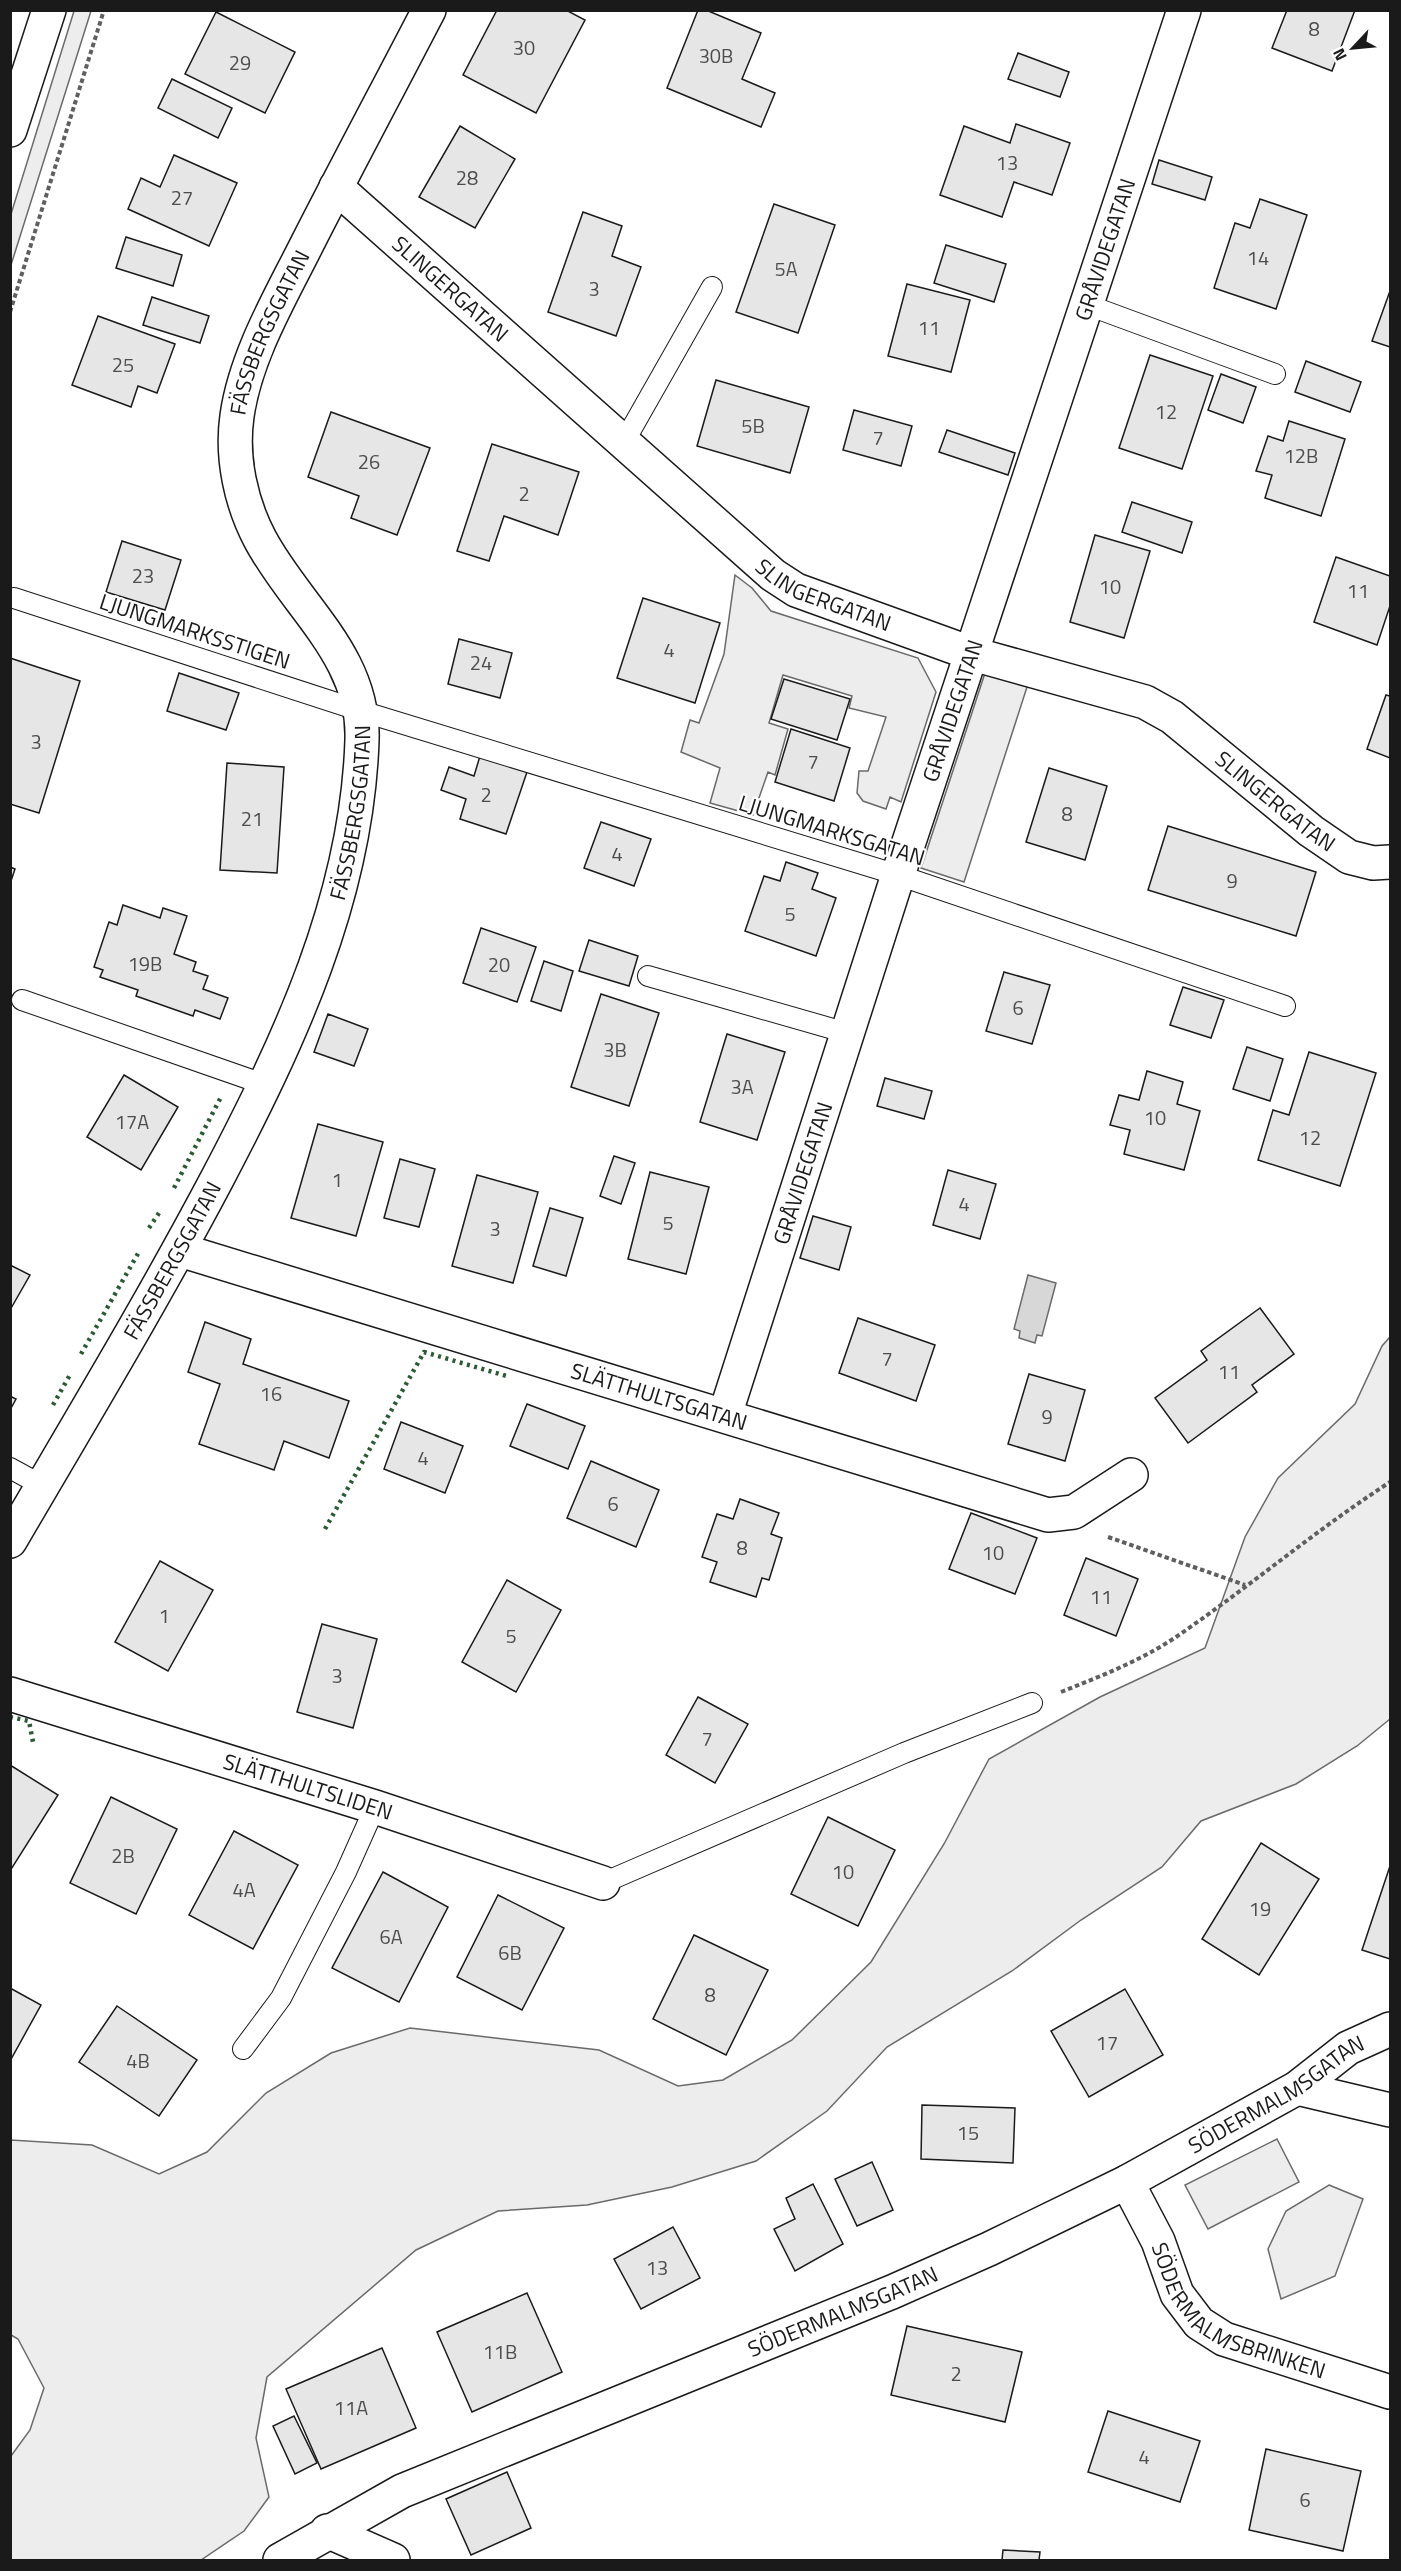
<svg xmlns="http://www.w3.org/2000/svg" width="1401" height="2571" viewBox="0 0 1401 2571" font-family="'Titillium Web',sans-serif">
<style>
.built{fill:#ededed;stroke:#6a6a6a;stroke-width:1.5}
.water{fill:#d7d7d7;stroke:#6a6a6a;stroke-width:1.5}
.building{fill:#e6e6e6;stroke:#1a1a1a;stroke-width:1.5}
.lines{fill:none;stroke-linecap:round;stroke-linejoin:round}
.lane-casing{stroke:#1a1a1a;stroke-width:22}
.street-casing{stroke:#1a1a1a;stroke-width:36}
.secondary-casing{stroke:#1a1a1a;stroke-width:36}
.path{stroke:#5f5f5f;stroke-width:4;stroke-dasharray:4.5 3;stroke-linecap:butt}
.lane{stroke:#fff;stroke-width:20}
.street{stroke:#fff;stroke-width:33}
.secondary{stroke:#fff;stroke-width:33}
.hedge{stroke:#2b5a34;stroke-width:4.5;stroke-dasharray:3 4.5;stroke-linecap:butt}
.labels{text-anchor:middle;stroke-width:4.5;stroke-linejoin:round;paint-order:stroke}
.number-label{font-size:20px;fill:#4d4d4d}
.street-label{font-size:22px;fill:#1a1a1a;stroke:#fff}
</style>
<rect width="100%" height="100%" fill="#fff"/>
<g class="built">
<polygon points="74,11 91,11 11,265 11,214"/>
<polygon points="735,575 752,588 771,611 918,658 936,692 901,802 890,797 886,809 863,801 857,793 859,771 868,771 886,717 849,708 852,696 783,675 769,723 788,729 775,775 768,772 753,815 710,803 720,768 681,752 690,720 699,723 724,654"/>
<polygon points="986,670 1028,684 964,882 921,868"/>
<polygon points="1390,1337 1390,1719 1357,1746 1296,1784 1201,1821 1162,1867 1081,1920 1012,1971 887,2047 827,2111 756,2161 672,2187 587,2205 498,2211 416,2250 267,2377 256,2438 269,2497 244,2531 201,2560 11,2560 11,2456 30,2430 44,2388 18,2339 11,2335 11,2140 92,2145 159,2174 207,2152 266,2093 331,2053 410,2028 599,2050 678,2086 723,2080 792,2040 871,1962 944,1844 989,1759 1100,1697 1205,1648 1245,1537 1278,1478 1355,1404 1382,1346"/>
<polygon points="1277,2139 1299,2182 1208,2229 1185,2185"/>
<polygon points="1329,2185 1363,2199 1335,2276 1281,2299 1268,2249 1286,2211"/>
</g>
<polygon class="water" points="1028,1275 1056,1283 1042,1336 1037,1335 1035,1343 1019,1338 1020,1331 1014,1329"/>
<g class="building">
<polygon points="497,10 566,10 585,20 536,113 463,75"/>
<polygon points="698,10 706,10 761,33 742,79 775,93 761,127 667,88"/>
<polygon points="1287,10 1355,10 1332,71 1272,48"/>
<polygon points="216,12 295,52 265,113 185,74"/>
<polygon points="1018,53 1069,72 1060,97 1008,79"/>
<polygon points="172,79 232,108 218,138 158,108"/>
<polygon points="1016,124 1070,143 1052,195 1014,182 1002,217 940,195 964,126 1010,143"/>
<polygon points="460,126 515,159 475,228 419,197"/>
<polygon points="174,155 237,183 209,246 128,209 141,178 160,187"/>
<polygon points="1159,160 1212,177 1205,200 1152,184"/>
<polygon points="1260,199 1307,215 1276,309 1214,288 1235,223 1250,228"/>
<polygon points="774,204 835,225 798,333 736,312"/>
<polygon points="583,212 622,226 612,256 641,267 616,336 548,312"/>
<polygon points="126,237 182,255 173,286 116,268"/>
<polygon points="946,245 1006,264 994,302 934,283"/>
<polygon points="907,284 970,300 951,372 888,356"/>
<polygon points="1390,291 1390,347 1372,341"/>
<polygon points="152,297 209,316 200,343 143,325"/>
<polygon points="98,316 175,344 157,393 138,386 131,407 72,385"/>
<polygon points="1150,355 1213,376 1182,469 1119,448"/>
<polygon points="1306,361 1361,382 1350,412 1295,392"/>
<polygon points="1221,374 1256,387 1243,423 1208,410"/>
<polygon points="716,380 809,407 790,473 697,446"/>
<polygon points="854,410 912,426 901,466 843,450"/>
<polygon points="331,412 430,448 397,535 351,518 359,496 308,477"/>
<polygon points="1289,421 1345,439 1321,516 1265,498 1272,475 1256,471 1268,436 1283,441"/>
<polygon points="947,430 1015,453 1008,475 939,452"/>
<polygon points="492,444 579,472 558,535 504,516 489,561 457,551"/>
<polygon points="1132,502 1192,522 1182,553 1122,532"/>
<polygon points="1095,535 1150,551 1124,638 1070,622"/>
<polygon points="122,541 181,560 165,610 106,592"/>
<polygon points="1336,557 1390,576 1390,606 1377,645 1314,622"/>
<polygon points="643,598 720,623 695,703 617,678"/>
<polygon points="459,639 512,653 500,698 448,684"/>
<polygon points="10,658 80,681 39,813 10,804"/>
<polygon points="179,673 239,693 226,730 167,711"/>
<polygon points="784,679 850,699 837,740 771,719"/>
<polygon points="1386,695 1390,696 1390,758 1367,749"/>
<polygon points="791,729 850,748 834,801 775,782"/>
<polygon points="480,756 527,772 506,834 460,819 466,799 441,790 449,767 474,776"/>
<polygon points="227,763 284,767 277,873 220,870"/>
<polygon points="1049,768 1107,786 1085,860 1026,842"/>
<polygon points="601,822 651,839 634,886 584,868"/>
<polygon points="1168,826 1316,872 1296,936 1148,890"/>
<polygon points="786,862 818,873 812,889 836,898 816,956 745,931 764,876 780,881"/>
<polygon points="10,867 15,869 10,884"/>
<polygon points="123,905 160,918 163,908 187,916 174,954 196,962 193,971 208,976 203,989 228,998 220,1019 195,1010 193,1016 136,996 138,990 100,977 103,970 94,967 109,922 117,925"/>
<polygon points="481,928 536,947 517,1002 463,983"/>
<polygon points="589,940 638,956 629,986 579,971"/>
<polygon points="544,961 573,971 561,1011 531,1001"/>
<polygon points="1004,972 1050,985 1032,1044 986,1031"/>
<polygon points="1183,987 1224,1000 1211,1038 1170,1025"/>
<polygon points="601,994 659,1013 629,1106 571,1087"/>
<polygon points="328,1014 368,1029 354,1066 314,1052"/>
<polygon points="727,1034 785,1052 757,1140 700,1122"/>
<polygon points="1247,1047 1283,1059 1270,1101 1233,1089"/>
<polygon points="1309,1052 1376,1073 1340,1186 1258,1160 1273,1110 1289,1115"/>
<polygon points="1147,1071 1183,1082 1177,1104 1200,1111 1184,1170 1124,1154 1130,1130 1110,1125 1119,1095 1139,1100"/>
<polygon points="124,1075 178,1107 141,1170 87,1137"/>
<polygon points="885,1078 932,1091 924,1119 877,1106"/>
<polygon points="318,1124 383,1142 356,1236 291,1218"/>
<polygon points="614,1156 635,1163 621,1204 600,1196"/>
<polygon points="400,1159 435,1169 419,1227 384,1218"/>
<polygon points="948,1170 996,1184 980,1239 933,1225"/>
<polygon points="650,1172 709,1187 686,1274 628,1259"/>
<polygon points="477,1175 538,1192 513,1283 452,1266"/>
<polygon points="550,1208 583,1218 566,1276 533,1266"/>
<polygon points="813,1216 851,1227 839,1270 800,1258"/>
<polygon points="10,1265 30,1275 10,1310"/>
<polygon points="1260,1308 1294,1354 1252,1385 1257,1392 1188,1443 1155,1398 1207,1360 1201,1351"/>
<polygon points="858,1318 935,1345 916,1401 839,1373"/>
<polygon points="205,1322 251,1339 243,1364 349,1401 329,1458 284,1441 274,1470 199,1444 220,1384 188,1372"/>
<polygon points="1029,1374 1085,1390 1065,1461 1008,1444"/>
<polygon points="10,1396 16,1399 10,1410"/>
<polygon points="527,1404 585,1426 568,1469 510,1446"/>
<polygon points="401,1422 463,1446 445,1493 384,1469"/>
<polygon points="591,1461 659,1490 636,1547 567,1518"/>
<polygon points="740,1499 779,1513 771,1534 782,1538 769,1580 762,1578 756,1597 710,1582 717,1562 702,1557 717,1514 733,1519"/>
<polygon points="971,1513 1037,1538 1015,1594 949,1569"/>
<polygon points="1086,1558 1138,1579 1116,1636 1064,1615"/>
<polygon points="160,1561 213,1590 168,1671 115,1642"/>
<polygon points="507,1580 561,1610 516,1692 462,1662"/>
<polygon points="322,1624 377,1639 353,1728 297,1712"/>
<polygon points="698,1697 748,1724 715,1783 666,1755"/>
<polygon points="10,1765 58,1795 10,1871"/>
<polygon points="111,1797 177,1829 136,1914 70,1883"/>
<polygon points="828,1817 895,1850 858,1926 791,1894"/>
<polygon points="234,1831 298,1865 253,1949 189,1915"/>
<polygon points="1261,1843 1319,1879 1259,1975 1202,1939"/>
<polygon points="1390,1866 1390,1959 1362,1950"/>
<polygon points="383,1872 448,1907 399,2002 332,1968"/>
<polygon points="498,1895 564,1928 522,2010 457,1977"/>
<polygon points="694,1935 768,1970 726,2055 653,2019"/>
<polygon points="10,1988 41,2005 10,2061"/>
<polygon points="1125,1989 1163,2055 1089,2097 1051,2031"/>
<polygon points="117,2006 197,2060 159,2116 79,2062"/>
<polygon points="922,2105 1015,2108 1013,2163 921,2159"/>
<polygon points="872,2162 893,2210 857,2226 835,2179"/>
<polygon points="813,2184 843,2244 795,2271 774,2229 795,2219 786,2198"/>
<polygon points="673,2227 700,2278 641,2309 614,2259"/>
<polygon points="527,2293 562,2372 472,2412 437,2332"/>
<polygon points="907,2326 1022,2352 1005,2422 891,2395"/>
<polygon points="382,2348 416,2428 321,2469 286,2389"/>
<polygon points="1108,2411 1200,2441 1180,2502 1088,2472"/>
<polygon points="294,2416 317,2463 295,2474 273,2426"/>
<polygon points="1266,2449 1361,2471 1343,2551 1249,2530"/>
<polygon points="507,2472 531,2528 471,2555 446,2499"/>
<polygon points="1003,2550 1040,2552 1039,2560 1002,2560"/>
</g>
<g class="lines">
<g class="lane-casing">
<g id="lane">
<polyline points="1085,304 1275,374"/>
<polyline points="624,442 712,287"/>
<polyline points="14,598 361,711 898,875 1285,1006"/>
<polyline points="648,976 847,1033"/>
<polyline points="22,1000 266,1085"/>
<polyline points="10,1468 43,1486"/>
<polyline points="603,1883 904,1753 1032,1703"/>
<polyline points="243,2049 281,1998 346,1872 375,1807"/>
</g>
</g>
<g class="street-casing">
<g id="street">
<path id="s1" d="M336,187L773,575L796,590L973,654L1145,702L1172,717L1311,831L1349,857L1373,863L1390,862"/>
<path id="s2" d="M180,1250L1048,1515L1074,1512L1131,1475"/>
<path id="s3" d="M725,1415L898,875L1184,10"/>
<path id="s4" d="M10,1541C80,1421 152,1302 217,1179C289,1042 357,898 362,740C365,656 296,607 260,539C241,503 231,458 237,416C245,359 277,303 303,252C344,171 387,91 429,10"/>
<path id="s5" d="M10,1694L375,1807L603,1883"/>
<polyline points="1297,2088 1390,2110"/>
<path id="s6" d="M1127,2182L1158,2241L1177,2294L1199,2323L1224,2339L1390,2392"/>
<polyline points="327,2531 393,2560"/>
<path id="s7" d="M280,2560L402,2491L892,2292L989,2249L1127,2182L1297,2088L1348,2048L1390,2029"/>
</g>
</g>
<g class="secondary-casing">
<polyline id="secondary" points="10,130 49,10"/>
</g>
<g class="path">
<polyline points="10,312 104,10"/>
<polyline points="1108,1537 1245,1585"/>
<path d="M1061,1692C1101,1676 1140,1661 1176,1637C1249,1587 1316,1530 1390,1482"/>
</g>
<use href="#lane" class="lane"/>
<use href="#street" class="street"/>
<use href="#secondary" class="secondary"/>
<g class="hedge">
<polyline points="174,1188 222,1095"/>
<polyline points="149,1228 159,1213"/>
<polyline points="81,1354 140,1250"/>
<polyline points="53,1405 71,1373"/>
<polyline points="325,1529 424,1352 510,1377"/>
<polyline points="10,1717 29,1721 33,1742"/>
</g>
</g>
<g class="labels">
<g class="number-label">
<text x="1314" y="36">8</text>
<text x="524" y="55">30</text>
<text x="716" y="63">30B</text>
<text x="240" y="70">29</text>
<text x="1007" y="170">13</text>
<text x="467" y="185">28</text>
<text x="182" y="205">27</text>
<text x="1258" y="265">14</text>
<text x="786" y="276">5A</text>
<text x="594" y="296">3</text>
<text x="929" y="335">11</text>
<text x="123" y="372">25</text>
<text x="1166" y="419">12</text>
<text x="753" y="433">5B</text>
<text x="878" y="445">7</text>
<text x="1301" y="463">12B</text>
<text x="369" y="469">26</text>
<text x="524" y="501">2</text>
<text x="143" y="583">23</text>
<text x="1110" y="594">10</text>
<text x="1358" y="598">11</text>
<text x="669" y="657">4</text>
<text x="481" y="670">24</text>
<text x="36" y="749">3</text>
<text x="813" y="769">7</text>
<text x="486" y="802">2</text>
<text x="1067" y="821">8</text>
<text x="252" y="826">21</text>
<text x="617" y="861">4</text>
<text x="1232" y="888">9</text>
<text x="790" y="921">5</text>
<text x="145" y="971">19B</text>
<text x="499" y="972">20</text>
<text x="1018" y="1015">6</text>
<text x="615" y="1057">3B</text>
<text x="742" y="1094">3A</text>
<text x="1155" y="1125">10</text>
<text x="132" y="1129">17A</text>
<text x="1310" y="1145">12</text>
<text x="337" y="1187">1</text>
<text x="964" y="1211">4</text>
<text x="668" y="1230">5</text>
<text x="495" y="1236">3</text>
<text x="887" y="1366">7</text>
<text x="1229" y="1379">11</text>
<text x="271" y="1401">16</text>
<text x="1047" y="1424">9</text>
<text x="423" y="1465">4</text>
<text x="613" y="1511">6</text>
<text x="742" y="1555">8</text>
<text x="993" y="1560">10</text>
<text x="1101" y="1604">11</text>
<text x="164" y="1623">1</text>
<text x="511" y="1643">5</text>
<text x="337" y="1683">3</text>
<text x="707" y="1746">7</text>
<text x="123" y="1863">2B</text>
<text x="843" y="1879">10</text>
<text x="244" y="1897">4A</text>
<text x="1260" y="1916">19</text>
<text x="391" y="1944">6A</text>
<text x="510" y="1960">6B</text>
<text x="710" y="2002">8</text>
<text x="1107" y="2050">17</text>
<text x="138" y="2068">4B</text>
<text x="968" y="2140">15</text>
<text x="657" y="2275">13</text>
<text x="500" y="2359">11B</text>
<text x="956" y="2381">2</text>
<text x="351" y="2415">11A</text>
<text x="1144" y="2464">4</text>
<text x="1305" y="2507">6</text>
</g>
<g class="street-label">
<text dy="8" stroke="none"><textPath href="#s3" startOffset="1226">GRÅVIDEGATAN</textPath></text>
<text dy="8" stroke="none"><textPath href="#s1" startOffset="153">SLINGERGATAN</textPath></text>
<text dy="8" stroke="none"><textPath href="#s4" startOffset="1330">FÄSSBERGSGATAN</textPath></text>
<text dy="8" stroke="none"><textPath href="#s1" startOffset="639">SLINGERGATAN</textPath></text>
<text transform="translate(195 631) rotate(18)" y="8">LJUNGMARKSSTIGEN</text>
<text dy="8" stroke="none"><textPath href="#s3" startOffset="740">GRÅVIDEGATAN</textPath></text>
<text dy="8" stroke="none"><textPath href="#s1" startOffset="1143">SLINGERGATAN</textPath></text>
<text dy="8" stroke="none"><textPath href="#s4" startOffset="810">FÄSSBERGSGATAN</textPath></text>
<text transform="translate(832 830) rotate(17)" y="8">LJUNGMARKSGATAN</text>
<text dy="8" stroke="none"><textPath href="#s3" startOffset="254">GRÅVIDEGATAN</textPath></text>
<text dy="8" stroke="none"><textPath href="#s4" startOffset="324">FÄSSBERGSGATAN</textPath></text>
<text dy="8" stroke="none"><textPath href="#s2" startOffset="501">SLÄTTHULTSGATAN</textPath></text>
<text dy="8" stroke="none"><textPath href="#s5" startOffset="312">SLÄTTHULTSLIDEN</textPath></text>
<text dy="8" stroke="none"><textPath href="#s7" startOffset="1102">SÖDERMALMSGATAN</textPath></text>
<text dy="8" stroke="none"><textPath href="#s6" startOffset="182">SÖDERMALMSBRINKEN</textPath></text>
<text dy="8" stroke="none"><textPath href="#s7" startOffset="616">SÖDERMALMSGATAN</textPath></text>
</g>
</g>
<rect width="1401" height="2571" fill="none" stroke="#1a1a1a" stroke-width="24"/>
<g transform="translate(1353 48) rotate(244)" stroke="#ffffff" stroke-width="4.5" paint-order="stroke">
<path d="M0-4.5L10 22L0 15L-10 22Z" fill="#1a1a1a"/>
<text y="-9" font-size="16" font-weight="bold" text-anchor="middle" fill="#1a1a1a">N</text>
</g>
</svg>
